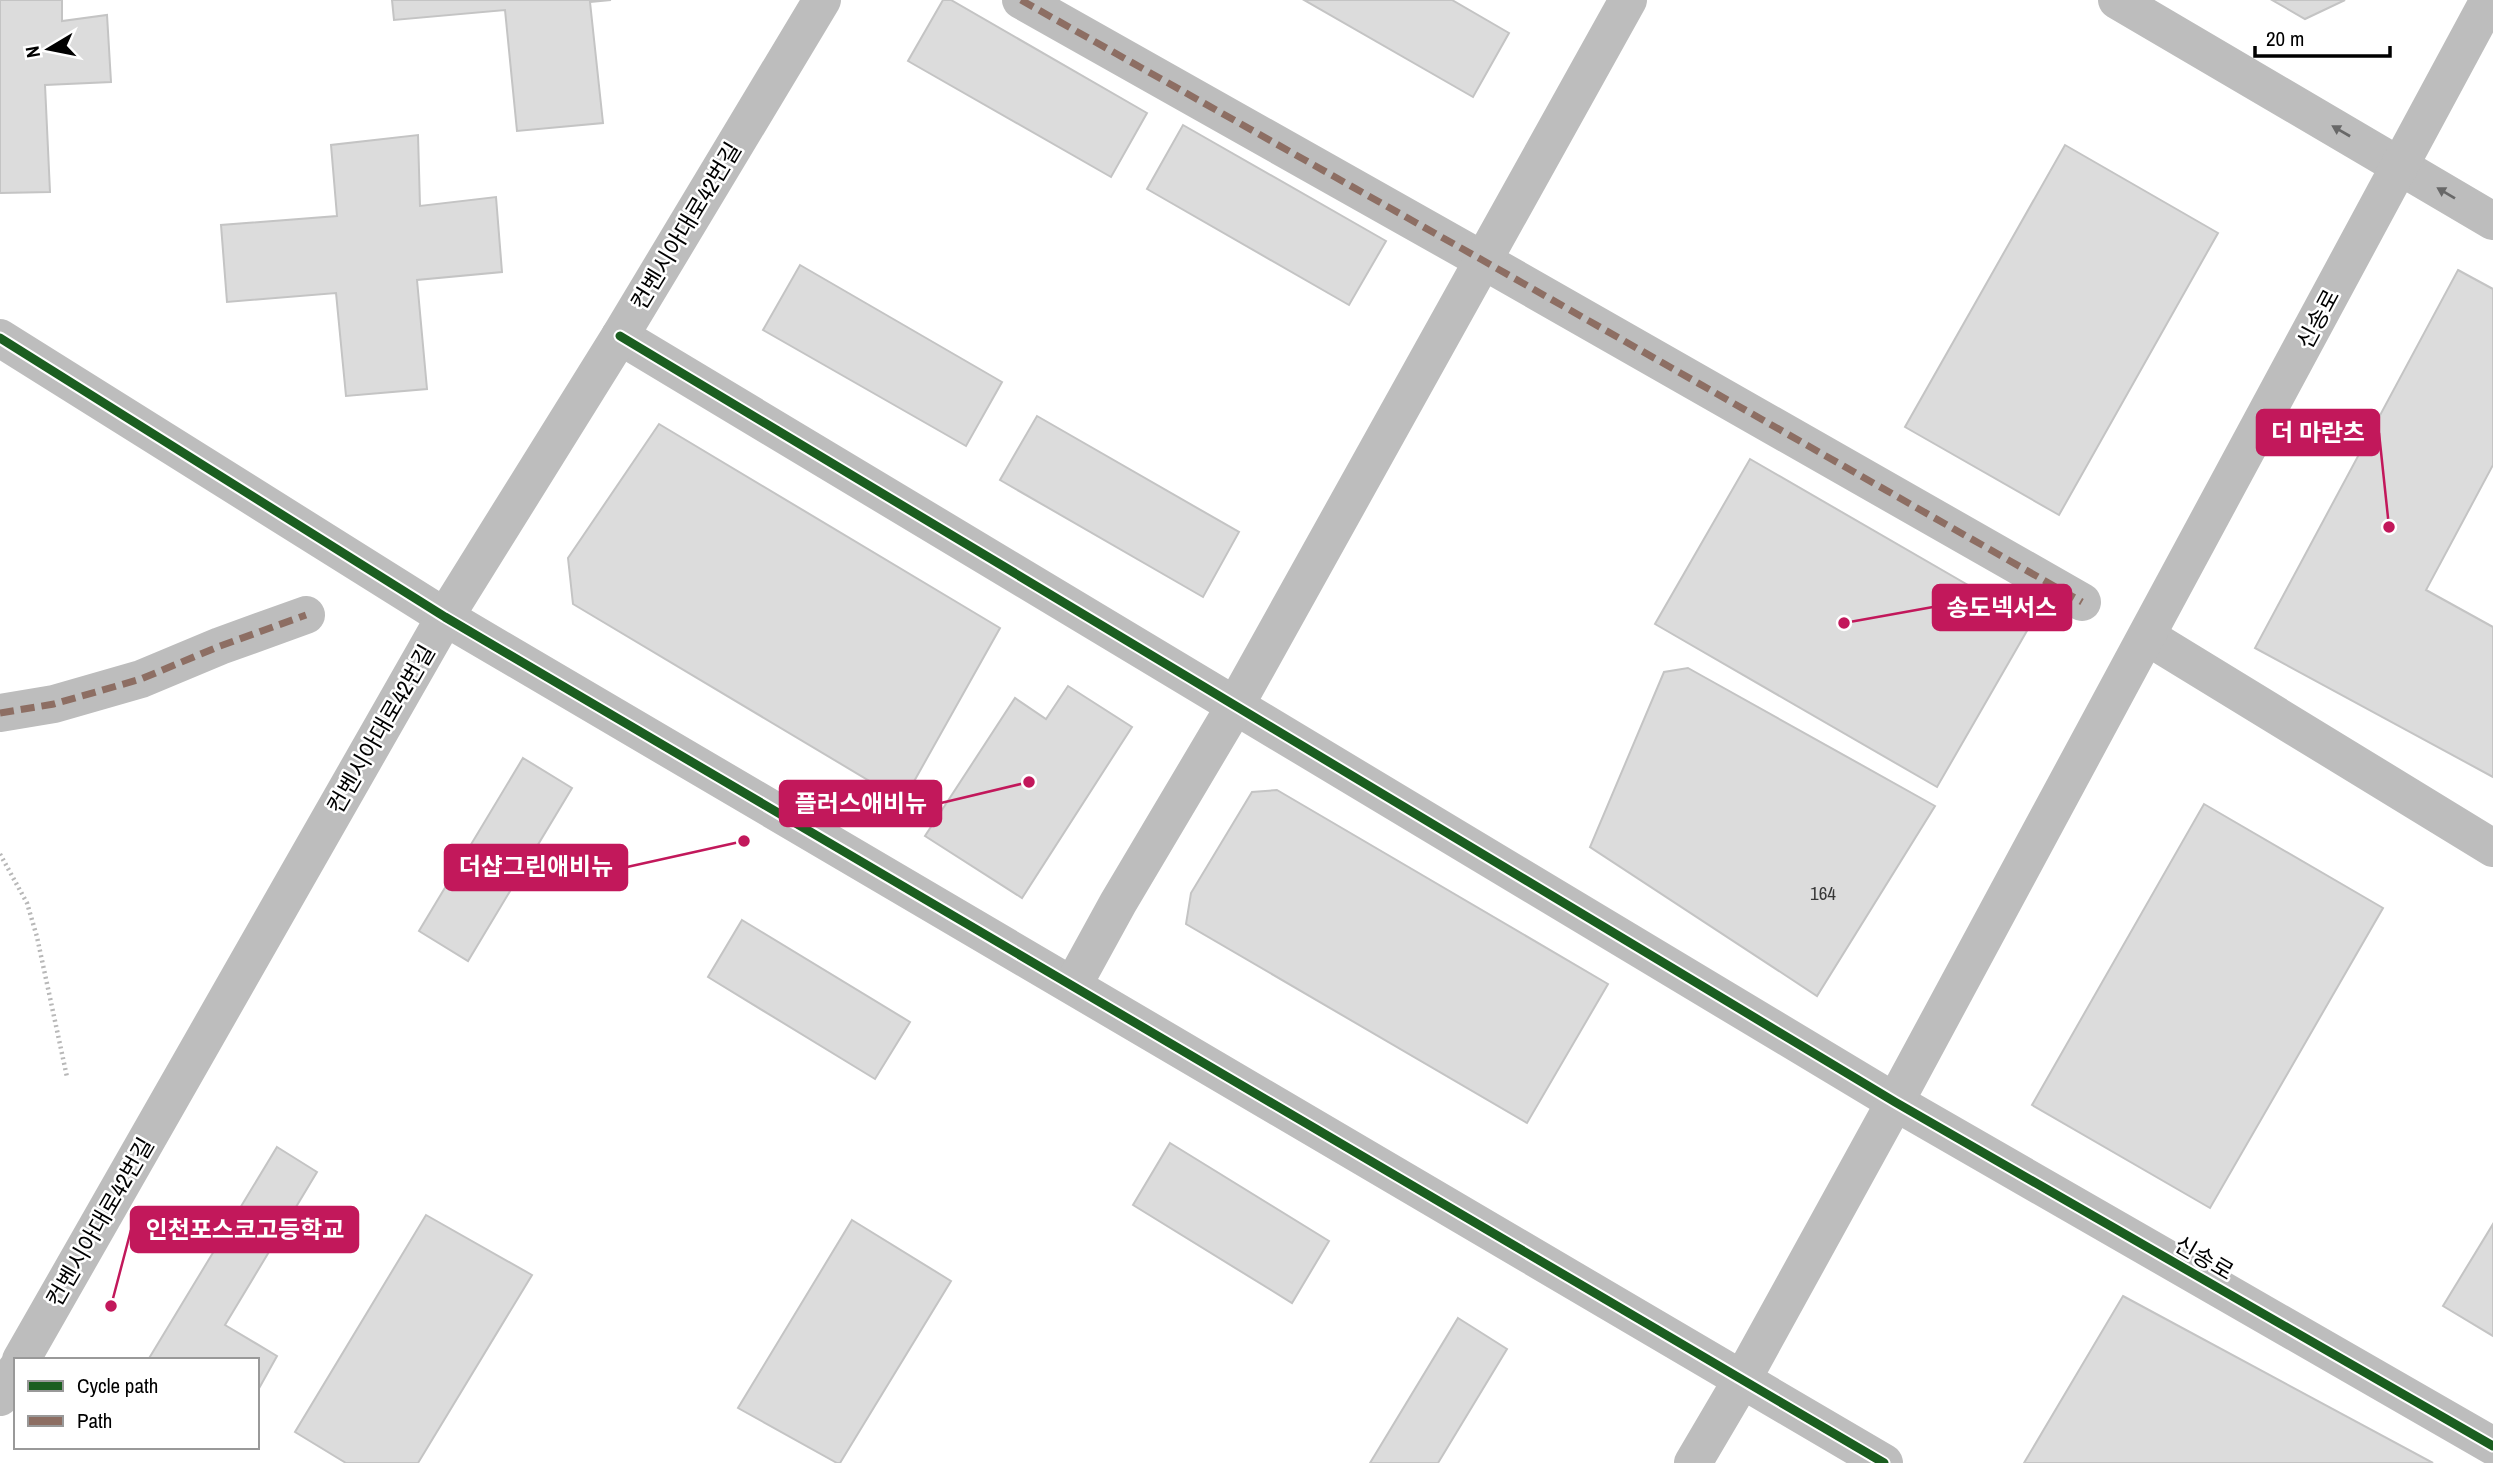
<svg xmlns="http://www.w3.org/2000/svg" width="2493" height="1463" viewBox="0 0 2493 1463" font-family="'Archivo Narrow','Noto Sans KR',sans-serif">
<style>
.building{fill:#dcdcdc;stroke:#c4c4c4;stroke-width:2}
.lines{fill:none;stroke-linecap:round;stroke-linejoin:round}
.path{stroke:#b8b8b8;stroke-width:4.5;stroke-dasharray:2 3.5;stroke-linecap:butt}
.minor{stroke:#bdbdbd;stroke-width:38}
.quiet{stroke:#8d6e63;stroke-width:7;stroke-dasharray:14 7;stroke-linecap:butt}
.cycleway-casing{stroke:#fff;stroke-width:13}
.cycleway{stroke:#1b5e20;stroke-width:9}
.oneway{fill:#686868}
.labels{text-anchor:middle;stroke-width:5;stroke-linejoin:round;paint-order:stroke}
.number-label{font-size:19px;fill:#373737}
.street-label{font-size:23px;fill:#000;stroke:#fff}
.leader{fill:none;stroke:#c2185b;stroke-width:2.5}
.callout-dot{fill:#c2185b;stroke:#fff;stroke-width:2.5}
.callout{fill:#c2185b;stroke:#c2185b;stroke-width:2.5}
.callout-label{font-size:24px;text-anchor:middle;font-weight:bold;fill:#fff}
</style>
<rect width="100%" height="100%" fill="#fff"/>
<g class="building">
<polygon points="0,0 62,0 62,21 107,15 111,82 45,85 50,192 0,193"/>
<polygon points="392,0 611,0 590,2 603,123 517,131 505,10 394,20"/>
<polygon points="943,0 951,0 1147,113 1111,177 908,61"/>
<polygon points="1304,0 1452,0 1509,33 1473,97"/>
<polygon points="2272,0 2345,0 2305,19"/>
<polygon points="1183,125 1386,241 1349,305 1147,189"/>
<polygon points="418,135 420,206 496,197 502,272 417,280 427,389 346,396 336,293 227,302 221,225 337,216 331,145"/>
<polygon points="2065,145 2218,233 2059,515 1905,427"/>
<polygon points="800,265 1002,382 966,446 763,330"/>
<polygon points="2458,270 2493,289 2493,465 2426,590 2493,627 2493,777 2255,648"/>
<polygon points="1037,416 1239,532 1203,597 1000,480"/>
<polygon points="659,424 1000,628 903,801 573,604 568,558"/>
<polygon points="1750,459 2032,622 1937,787 1655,624"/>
<polygon points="1688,668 1935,806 1817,996 1590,847 1664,672"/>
<polygon points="1068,686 1132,727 1022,898 925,836 1015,698 1046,719"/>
<polygon points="523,758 572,788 468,961 419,931"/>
<polygon points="1277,790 1608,984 1527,1123 1186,924 1191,893 1252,792"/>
<polygon points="2204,804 2383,908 2210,1208 2032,1105"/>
<polygon points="742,920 910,1022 875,1079 708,977"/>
<polygon points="1170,1143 1329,1241 1292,1303 1133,1205"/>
<polygon points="277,1147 317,1172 225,1325 277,1356 257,1392 257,1360 148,1360"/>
<polygon points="426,1215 532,1275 418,1463 346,1463 295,1432"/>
<polygon points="852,1220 951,1281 840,1463 837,1463 738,1408"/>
<polygon points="2493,1224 2493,1336 2443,1306"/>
<polygon points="2123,1296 2433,1463 2024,1463"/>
<polygon points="1458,1318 1507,1349 1438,1463 1370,1463"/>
</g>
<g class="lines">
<polyline class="path" points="0,854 27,903 37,937 67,1077"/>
<g class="minor">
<polyline points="1021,0 1484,261 2082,602"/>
<polyline points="2117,0 2493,221"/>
<polyline points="620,336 1895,1102 2493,1446"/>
<polyline points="0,338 445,617 1884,1463"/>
<polyline points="2148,637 2493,848"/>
<polyline points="0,713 54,704 141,679 220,646 306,615"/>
<polyline points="1073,985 1118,903 1235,706 1628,0"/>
<polyline points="21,1360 445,617 620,336 822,0"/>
<polyline points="0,1397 16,1370"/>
<polyline points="1693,1463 1743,1378 1895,1102 2489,0"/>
</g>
<g class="quiet">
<polyline points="1021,0 1484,261 2082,602"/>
<polyline points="0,713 54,704 141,679 220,646 306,615"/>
</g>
<g class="cycleway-casing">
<g id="cycleway">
<polyline points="620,336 1895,1102 2493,1446"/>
<polyline points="0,338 445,617 1884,1463"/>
</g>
</g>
<use href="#cycleway" class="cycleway"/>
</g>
<defs><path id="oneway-solid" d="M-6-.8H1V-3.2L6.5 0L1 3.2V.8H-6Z" transform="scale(1.75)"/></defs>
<g class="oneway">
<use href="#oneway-solid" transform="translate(2341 131) rotate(-150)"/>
<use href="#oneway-solid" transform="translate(2446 193) rotate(-149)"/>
</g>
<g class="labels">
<g class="number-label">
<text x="1823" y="900">164</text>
</g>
<g class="street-label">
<text transform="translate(686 226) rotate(-59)" y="8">컨벤시아대로42번길</text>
<text transform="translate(2318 319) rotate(-62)" y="8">신송로</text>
<text transform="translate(381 729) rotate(-60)" y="8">컨벤시아대로42번길</text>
<text transform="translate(100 1222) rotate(-60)" y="8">컨벤시아대로42번길</text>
<text transform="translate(2204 1258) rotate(30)" y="8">신송로</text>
</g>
</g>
<path class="leader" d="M2389 527L2379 433M1844 623L1933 607M1029 782L941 803M744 841L627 867M111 1306L131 1230"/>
<g class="callout-dot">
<circle cx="2389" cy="527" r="7"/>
<circle cx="1844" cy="623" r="7"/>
<circle cx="1029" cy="782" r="7"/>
<circle cx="744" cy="841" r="7"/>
<circle cx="111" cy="1306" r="7"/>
</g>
<g class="callout">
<rect x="2257" y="410" width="122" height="45" rx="7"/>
<rect x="1933" y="585" width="138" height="45" rx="7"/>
<rect x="780" y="781" width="161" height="45" rx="7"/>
<rect x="445" y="845" width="182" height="45" rx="7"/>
<rect x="131" y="1207" width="227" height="45" rx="7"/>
</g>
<g class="callout-label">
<text x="2318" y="441">더 마란츠</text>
<text x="2002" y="616">송도넥서스</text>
<text x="861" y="812">플러스애비뉴</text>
<text x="536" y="875">더샵그린애비뉴</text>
<text x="245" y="1238">인천포스코고등학교</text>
</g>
<rect x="14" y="1358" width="245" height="91" fill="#ffffff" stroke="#999999" stroke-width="2"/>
<rect x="28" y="1381" width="35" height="10" fill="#1b5e20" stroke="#999999" stroke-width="2"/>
<text x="77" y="1393" font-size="21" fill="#000000">Cycle path</text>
<rect x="28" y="1416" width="35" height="10" fill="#8d6e63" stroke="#999999" stroke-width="2"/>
<text x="77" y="1428" font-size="21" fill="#000000">Path</text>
<g transform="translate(49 49) rotate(260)" stroke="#ffffff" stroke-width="5" paint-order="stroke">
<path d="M0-5L12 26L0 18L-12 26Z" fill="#000000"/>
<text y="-10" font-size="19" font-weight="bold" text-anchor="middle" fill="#000000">N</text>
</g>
<path d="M2255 46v10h135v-10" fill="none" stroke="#000000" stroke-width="3.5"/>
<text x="2266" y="46" font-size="21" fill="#000000" stroke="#ffffff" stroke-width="5" paint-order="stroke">20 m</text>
</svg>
